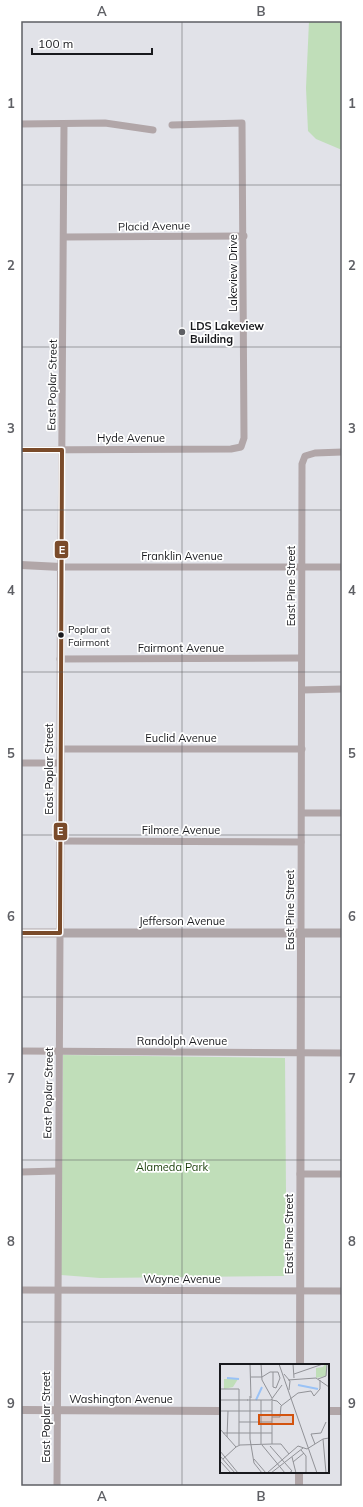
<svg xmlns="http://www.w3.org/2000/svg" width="363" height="1507" viewBox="0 0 363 1507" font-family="Mulish,sans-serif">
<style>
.green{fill:#c0deb9}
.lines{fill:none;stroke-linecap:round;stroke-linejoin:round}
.minor{stroke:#b1a6a8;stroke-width:7}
.tertiary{stroke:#b1a6a8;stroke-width:8}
.secondary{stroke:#afa6a8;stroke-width:9}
.bus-1-casing{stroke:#fff;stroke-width:7}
.bus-1{stroke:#7a4b2a;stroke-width:4}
.grid{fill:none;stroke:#5e5f64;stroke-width:1;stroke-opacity:0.55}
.poi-dot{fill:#5e5f64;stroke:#fff;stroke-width:1.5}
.bus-dot{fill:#18191d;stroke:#fff;stroke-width:1.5}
.labels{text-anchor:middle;stroke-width:3.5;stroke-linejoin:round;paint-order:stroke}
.bus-label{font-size:10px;fill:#18191d;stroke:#fff;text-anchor:start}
.street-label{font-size:11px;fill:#18191d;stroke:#fff}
.poi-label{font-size:11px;font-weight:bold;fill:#18191d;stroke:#fff;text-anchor:start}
.park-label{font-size:11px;fill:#183d07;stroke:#fff}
.inset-river{fill:none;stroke:#9ac2f6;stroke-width:2}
.inset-road{fill:none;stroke:#919297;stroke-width:1}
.view{fill:#d3530e;fill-opacity:0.15;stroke:#d3530e;stroke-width:2}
.inset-edge{fill:none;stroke:#18191d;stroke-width:2}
.line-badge{stroke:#fff;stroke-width:1.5}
.badge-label{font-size:11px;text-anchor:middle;font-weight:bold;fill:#fff}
.neatline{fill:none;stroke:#5e5f64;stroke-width:1.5}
.grid-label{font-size:13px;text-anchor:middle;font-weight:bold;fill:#5e5f64}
</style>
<rect width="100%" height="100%" fill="#e1e2e8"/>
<g class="green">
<polygon points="309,21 342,21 342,150 316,139 308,131 306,88"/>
<polygon points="63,1055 285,1058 286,1192 284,1276 100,1278 61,1275"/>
</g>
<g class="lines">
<g class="minor">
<polyline points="21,124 105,123 153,130"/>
<polyline points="64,124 61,567 342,567"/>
<polyline points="64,237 244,236"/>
<polyline points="21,450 231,449 241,447 244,438 242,123 172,125"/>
<polyline points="60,659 301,658"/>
<polyline points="302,690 342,689"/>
<polyline points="60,749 302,749"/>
<polyline points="21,763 60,763"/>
<polyline points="302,813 342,813"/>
<polyline points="60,841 301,842"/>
<polyline points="301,933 302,464 305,456 315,453 342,452"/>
<polyline points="21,1051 342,1053"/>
<polyline points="21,1172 57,1171"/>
<polyline points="300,1174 342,1174"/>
<polyline points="21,1290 342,1291"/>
<polyline points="57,1486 60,933"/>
</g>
<g class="tertiary">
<polyline points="21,565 61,567 60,933"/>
<polyline points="300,1365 301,933"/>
<polyline points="21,1410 221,1411"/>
<polyline points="328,1411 342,1411"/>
<polyline points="299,1486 299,1472"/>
</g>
<polyline class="secondary" points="21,933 342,933"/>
<g class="bus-1-casing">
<polyline id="bus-1" points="21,450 62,450 60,933 21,933"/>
</g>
<use href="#bus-1" class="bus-1"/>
</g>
<path class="grid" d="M182,21V1486M21,185H342M21,347H342M21,510H342M21,672H342M21,835H342M21,997H342M21,1160H342M21,1322H342"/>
<circle class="poi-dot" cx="182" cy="332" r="4"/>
<circle class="bus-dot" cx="61" cy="635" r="3.5"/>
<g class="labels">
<g class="bus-label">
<text x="68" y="633">Poplar at<tspan x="68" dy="13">Fairmont</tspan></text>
</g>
<g class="street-label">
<text transform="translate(154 226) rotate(-1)" y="4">Placid Avenue</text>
<text transform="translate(233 273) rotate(-90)" y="4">Lakeview Drive</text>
<text transform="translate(52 385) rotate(-89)" y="4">East Poplar Street</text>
<text x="131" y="442">Hyde Avenue</text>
<text x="182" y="560">Franklin Avenue</text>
<text transform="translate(291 586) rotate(-90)" y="4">East Pine Street</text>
<text x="181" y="652">Fairmont Avenue</text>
<text x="181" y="742">Euclid Avenue</text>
<text transform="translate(49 769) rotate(-90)" y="4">East Poplar Street</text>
<text x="181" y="834">Filmore Avenue</text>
<text transform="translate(290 910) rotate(-90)" y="4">East Pine Street</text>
<text x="182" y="925">Jefferson Avenue</text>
<text x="182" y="1045">Randolph Avenue</text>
<text transform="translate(48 1093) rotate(-89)" y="4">East Poplar Street</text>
<text transform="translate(289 1234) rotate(-90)" y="4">East Pine Street</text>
<text x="182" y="1283">Wayne Avenue</text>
<text x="121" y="1403">Washington Avenue</text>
<text transform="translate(46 1417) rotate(-90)" y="4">East Poplar Street</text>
</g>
<g class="poi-label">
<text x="190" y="330">LDS Lakeview<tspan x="190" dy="13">Building</tspan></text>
</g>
<g class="park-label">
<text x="172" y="1171">Alameda Park</text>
</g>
</g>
<g transform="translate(220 1364)">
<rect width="109" height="109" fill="#e1e2e8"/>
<path d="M105,0H107L106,12L96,14V4L103,3ZM4,15H18L13,23L4,25Z" fill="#c0deb9"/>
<path class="inset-river" d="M7,14L19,15M78,21L98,25M36,36L42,23"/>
<path class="inset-road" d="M30,0L31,34M41,0L42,16L52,34M59,0L97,109M73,0L74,14M64,10L70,17L69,26M74,10L103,0M31,13H42L50,8H58L60,14L56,24L53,23V8M98,15L106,12L107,0M68,16L96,14L109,23M0,25H19V81M30,32V75L34,99L42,109M94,32L100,25V16M0,36H28M27,36H51L62,21M52,36L57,37L62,42M0,47H52M52,53H60L61,42L78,29L91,27L94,32M19,58H52M0,65L16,83M3,69H52M7,73L8,47M41,80V36M52,80H61L69,90M95,80L91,70L101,69L106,58M42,81L65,109M50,82L72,107L69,109M16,83L20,81L52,80V35M81,86L86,92V109M0,87L18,109M0,92L15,109M72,93L76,109M3,95L16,83M34,95L46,109M0,97L11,109M73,98L84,89M47,109L78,82L87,85L103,75M51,109L83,84M106,109L103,75L109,74"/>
<path class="view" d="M39,51H73V60H39Z"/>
<rect width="109" height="109" class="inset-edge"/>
</g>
<g class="line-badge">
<rect x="54" y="540" width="15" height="19" rx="4" fill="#7a4b2a"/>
<rect x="53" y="822" width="15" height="19" rx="4" fill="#7a4b2a"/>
</g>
<g class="badge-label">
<text x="62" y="554">E</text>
<text x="60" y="835">E</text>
</g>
<rect width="363" height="1507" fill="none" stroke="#ffffff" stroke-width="44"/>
<path d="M32 48v6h120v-6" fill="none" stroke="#18191d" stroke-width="2"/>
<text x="38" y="48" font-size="12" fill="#18191d" stroke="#ffffff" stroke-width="3" paint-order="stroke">100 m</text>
<rect x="22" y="22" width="319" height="1463" class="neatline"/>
<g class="grid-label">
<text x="102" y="16">A</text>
<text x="261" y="16">B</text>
<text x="11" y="108">1</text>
<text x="352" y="108">1</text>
<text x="11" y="270">2</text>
<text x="352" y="270">2</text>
<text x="11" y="433">3</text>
<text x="352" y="433">3</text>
<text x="11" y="595">4</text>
<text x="352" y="595">4</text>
<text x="11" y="758">5</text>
<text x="352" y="758">5</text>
<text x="11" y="921">6</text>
<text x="352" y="921">6</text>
<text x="11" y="1083">7</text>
<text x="352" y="1083">7</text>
<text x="11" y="1246">8</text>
<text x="352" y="1246">8</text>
<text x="11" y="1408">9</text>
<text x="352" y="1408">9</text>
<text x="102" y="1501">A</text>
<text x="261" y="1501">B</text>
</g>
</svg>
